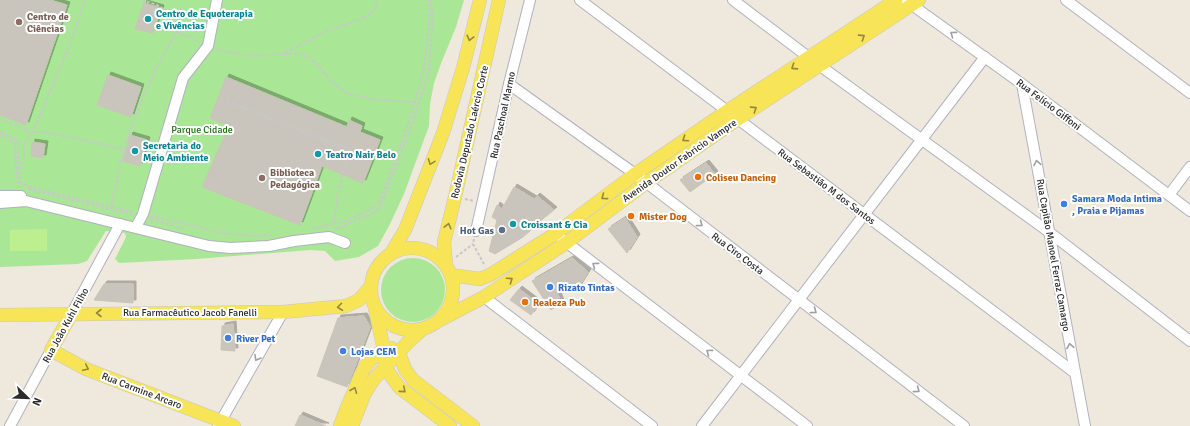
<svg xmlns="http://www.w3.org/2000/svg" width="1190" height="426" viewBox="0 0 1190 426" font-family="Signika,sans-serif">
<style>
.green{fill:#a9e796}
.pitch{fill:#bdef91}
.building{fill:#c9c5bc;stroke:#c9c5b6;filter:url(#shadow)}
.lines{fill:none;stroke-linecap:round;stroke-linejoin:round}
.minor-casing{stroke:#b1b1c0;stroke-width:12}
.major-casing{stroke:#c8c8c8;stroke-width:14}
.path{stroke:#c8c8c8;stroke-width:2;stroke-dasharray:3 2;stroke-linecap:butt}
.minor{stroke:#fff;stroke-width:10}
.major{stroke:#f8e457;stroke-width:13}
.oneway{stroke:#a0a0a0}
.oneway2{stroke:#928841}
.culture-dot{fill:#0f9aa8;stroke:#fff;stroke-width:1.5}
.education-dot{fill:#8d6e63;stroke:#fff;stroke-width:1.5}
.food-dot{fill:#e8710a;stroke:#fff;stroke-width:1.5}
.shop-dot{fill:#3f7fe0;stroke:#fff;stroke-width:1.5}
.service-dot{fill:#5c6f8a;stroke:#fff;stroke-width:1.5}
.labels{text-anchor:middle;stroke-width:4;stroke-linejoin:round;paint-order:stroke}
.culture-label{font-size:10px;font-weight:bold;fill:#0d838f;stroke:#fff;text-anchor:start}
.education-label{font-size:10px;font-weight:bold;fill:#785e54;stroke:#fff;text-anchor:start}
.street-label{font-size:10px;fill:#2b2b2b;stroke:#fff}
.park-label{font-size:10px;fill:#1f6d16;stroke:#fff}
.food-label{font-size:10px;font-weight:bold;fill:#c56008;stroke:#fff;text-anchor:start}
.shop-label{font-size:10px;font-weight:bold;fill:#366cbe;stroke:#fff;text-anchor:start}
.service-label{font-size:10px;font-weight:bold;fill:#4e5e75;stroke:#fff;text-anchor:end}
</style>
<defs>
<filter id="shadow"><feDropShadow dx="3" dy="-3" stdDeviation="0" flood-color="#0004"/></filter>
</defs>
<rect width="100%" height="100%" fill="#eee8dd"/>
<g class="green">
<polygon points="0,0 464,0 456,27 442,61 434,83 430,104 429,126 404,194 390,224 378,246 359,257 335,261 325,251 310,250 196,259 119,263 115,259 126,237 125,233 106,231 87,261 78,264 0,267"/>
<circle cx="413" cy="290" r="32"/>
</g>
<polygon class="pitch" points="47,229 47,251 10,251 10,230"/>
<g class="building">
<polygon points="0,0 50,0 67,5 26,125 0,115"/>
<polygon points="144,3 161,8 153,33 135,29"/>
<polygon points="108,75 141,87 131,117 97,105"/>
<polygon points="226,77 347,127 349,120 362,126 360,132 380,140 363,183 322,166 300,225 202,187 229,126 210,118"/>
<polygon points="130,135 147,140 140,166 123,161"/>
<polygon points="32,142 45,144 43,158 31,156"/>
<polygon points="706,163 715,174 690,192 680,180"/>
<polygon points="514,187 534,199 537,196 554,210 530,229 531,230 523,237 495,254 489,251 497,220 492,217 497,205 502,209"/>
<polygon points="625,218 637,237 627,253 608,229"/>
<polygon points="572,258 588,272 576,291 570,283 557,292 561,303 551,310 532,281"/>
<polygon points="104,284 133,284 133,303 94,300"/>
<polygon points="519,289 539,304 531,315 510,300"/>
<polygon points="364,316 370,327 347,387 317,376 338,318"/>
<polygon points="233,324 235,351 221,350 222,326"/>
<polygon points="300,415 326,426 295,426"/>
</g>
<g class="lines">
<g class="minor-casing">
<g id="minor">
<polyline points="580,0 1075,373"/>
<polyline points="733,0 819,65 1049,232 1190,341"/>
<polyline points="905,0 1022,84 1190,211"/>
<polyline points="1066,0 1190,93"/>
<polyline points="509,84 635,174 964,426"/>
<polyline points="1022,84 1085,426"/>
<polyline points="1169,195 1190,167"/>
<polyline points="0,196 21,196"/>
<polyline points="0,203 26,201 209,246 230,248 269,246 294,241 329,237 345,243"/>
<polyline points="136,227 143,214 183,78 208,46 217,0"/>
<polyline points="476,231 509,84 530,0"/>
<polyline points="562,239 807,426"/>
<polyline points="484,297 652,426"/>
<polyline points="72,313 120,224"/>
<polyline points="10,426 51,350"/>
<polyline points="218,426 283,312"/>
<polyline points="702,426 985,57"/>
</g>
</g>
<g class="major-casing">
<g id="major">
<circle cx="412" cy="289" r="41"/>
<polyline points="390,255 405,230 443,133 463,68 480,0"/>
<polyline points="446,264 444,242 455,197 499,0"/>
<polyline points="451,275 480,279 490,275 555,234 635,174 727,111 896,0"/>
<polyline points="375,309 384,350 385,366 391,376 400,388 450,426"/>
<polyline points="72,313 51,350 86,369 234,426"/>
<polyline points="0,315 283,312 346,306 359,300 371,286"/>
<polyline points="440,320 484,297 566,243 646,183 738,119 919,0"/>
<polyline points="399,353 405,369 413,380 473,426"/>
<path d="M340,426C344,415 348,404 353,394C361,372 367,355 391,348"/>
<polyline points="352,426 365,393 373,380 408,342 423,329"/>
</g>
</g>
<g class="path">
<polyline points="142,0 157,5 165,10 168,20 177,32 200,42"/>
<polyline points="217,49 250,56 283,54 324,32 362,19 373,11 376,7 377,0"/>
<polyline points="284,54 298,54 308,57 317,64 330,80 346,93 376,100 419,102"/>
<polyline points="227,101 351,150 342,174 333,224"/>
<polyline points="0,119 33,132 72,39 85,0"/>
<path d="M0,132L17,140C19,155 18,169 21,183L30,187L133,212"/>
<path d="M0,135L14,142C17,156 15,171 18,185L20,186"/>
<path d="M19,169L24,160V145L27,138L33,132H44L124,149C137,108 154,69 177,32"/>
<polyline points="28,189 133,215"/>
<polyline points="465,199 474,201"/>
<polyline points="111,207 124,149"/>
<polyline points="151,216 191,225 221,233 255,236 273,234"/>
<polyline points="151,219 185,229"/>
<path d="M314,228C337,223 363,218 380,201L410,119L424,69L430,14L428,0"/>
<polyline points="335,229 372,214 380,208 412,125 429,72 433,17 431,0"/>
<polyline points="474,239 473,244 485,266"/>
<polyline points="456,257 473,244"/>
</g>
<use href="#minor" class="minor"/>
<use href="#major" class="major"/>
</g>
<defs><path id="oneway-chevron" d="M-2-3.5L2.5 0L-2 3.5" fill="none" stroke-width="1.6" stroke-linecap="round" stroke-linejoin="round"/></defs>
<g class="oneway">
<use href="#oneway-chevron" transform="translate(953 34) rotate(-144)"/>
<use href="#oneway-chevron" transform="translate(1037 163) rotate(-100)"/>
<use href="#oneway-chevron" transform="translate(700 224) rotate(37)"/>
<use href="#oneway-chevron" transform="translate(595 265) rotate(-143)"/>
<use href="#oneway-chevron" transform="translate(814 311) rotate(37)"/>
<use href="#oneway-chevron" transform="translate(1070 346) rotate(-100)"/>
<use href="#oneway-chevron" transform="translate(709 352) rotate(-143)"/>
<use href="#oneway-chevron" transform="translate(257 358) rotate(120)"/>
<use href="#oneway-chevron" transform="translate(917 390) rotate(37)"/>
</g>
<g class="oneway2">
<use href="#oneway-chevron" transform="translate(862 37) rotate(-33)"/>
<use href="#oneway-chevron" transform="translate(470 38) rotate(104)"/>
<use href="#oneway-chevron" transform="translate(794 67) rotate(147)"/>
<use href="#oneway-chevron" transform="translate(754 109) rotate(-33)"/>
<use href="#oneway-chevron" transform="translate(685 139) rotate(146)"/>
<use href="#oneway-chevron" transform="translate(431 162) rotate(111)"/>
<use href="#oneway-chevron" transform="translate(604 197) rotate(143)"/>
<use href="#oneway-chevron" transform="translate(448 226) rotate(-76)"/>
<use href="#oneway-chevron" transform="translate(510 280) rotate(-34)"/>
<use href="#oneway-chevron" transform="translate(340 307) rotate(173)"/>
<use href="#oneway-chevron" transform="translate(99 313) rotate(180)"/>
<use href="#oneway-chevron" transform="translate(86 368) rotate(25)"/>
<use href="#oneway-chevron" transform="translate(354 390) rotate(-68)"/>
<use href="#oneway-chevron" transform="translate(403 390) rotate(41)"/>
</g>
<g class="culture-dot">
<circle cx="148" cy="19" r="4"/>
<circle cx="135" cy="151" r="4"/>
<circle cx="318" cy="154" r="4"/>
<circle cx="513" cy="224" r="4"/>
</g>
<g class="education-dot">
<circle cx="19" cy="22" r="4"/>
<circle cx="262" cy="178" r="4"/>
</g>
<g class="food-dot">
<circle cx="698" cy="177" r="4"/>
<circle cx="631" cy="216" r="4"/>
<circle cx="525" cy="302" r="4"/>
</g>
<g class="shop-dot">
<circle cx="1064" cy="204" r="4"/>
<circle cx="550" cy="287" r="4"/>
<circle cx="228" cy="338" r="4"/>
<circle cx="343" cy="351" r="4"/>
</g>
<circle class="service-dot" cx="502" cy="230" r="4"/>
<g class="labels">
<g class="culture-label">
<text x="156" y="17">Centro de Equoterapia<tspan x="156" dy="12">e Vivências</tspan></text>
<text x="143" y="149">Secretaria do<tspan x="143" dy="12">Meio Ambiente</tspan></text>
<text x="326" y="158">Teatro Nair Belo</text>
<text x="521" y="228">Croissant &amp; Cia</text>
</g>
<g class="education-label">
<text x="27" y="20">Centro de<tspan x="27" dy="12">Ciências</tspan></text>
<text x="270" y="176">Biblioteca<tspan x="270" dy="12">Pedagógica</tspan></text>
</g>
<g class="street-label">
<text transform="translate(1049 104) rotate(37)" y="4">Rua Felício Giffoni</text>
<text transform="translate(502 115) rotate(-78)" y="4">Rua Paschoal Marmo</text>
<text transform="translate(469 132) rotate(-77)" y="4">Rodovia Deputado Laércio Corte</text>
<text transform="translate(679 160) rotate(-35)" y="4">Avenida Doutor Fabricio Vampre</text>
<text transform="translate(827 186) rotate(37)" y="4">Rua Sebastião M dos Santos</text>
<text transform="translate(738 253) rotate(37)" y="4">Rua Ciro Costa</text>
<text transform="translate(1054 255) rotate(80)" y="4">Rua Capitão Manoel Ferraz Camargo</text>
<text x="190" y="316">Rua Farmacêutico Jacob Fanelli</text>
<text transform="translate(65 325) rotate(-61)" y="4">Rua João Kuhl Filho</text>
<text transform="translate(142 390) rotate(21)" y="4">Rua Carmine Arcaro</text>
</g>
<g class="park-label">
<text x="202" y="133">Parque Cidade</text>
</g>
<g class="food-label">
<text x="706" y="181">Coliseu Dancing</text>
<text x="639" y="220">Mister Dog</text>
<text x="533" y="306">Realeza Pub</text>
</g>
<g class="shop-label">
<text x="1072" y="202">Samara Moda Intima<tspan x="1072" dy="12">, Praia e Pijamas</tspan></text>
<text x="558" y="291">Rizato Tintas</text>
<text x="236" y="342">River Pet</text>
<text x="351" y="355">Lojas CEM</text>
</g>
<g class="service-label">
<text x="494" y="234">Hot Gas</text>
</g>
</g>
<g transform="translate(28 398) rotate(113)" stroke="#ffffff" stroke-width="3" paint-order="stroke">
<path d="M0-3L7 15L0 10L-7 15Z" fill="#2b2b2b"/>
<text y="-6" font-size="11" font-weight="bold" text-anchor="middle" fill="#2b2b2b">N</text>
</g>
</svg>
